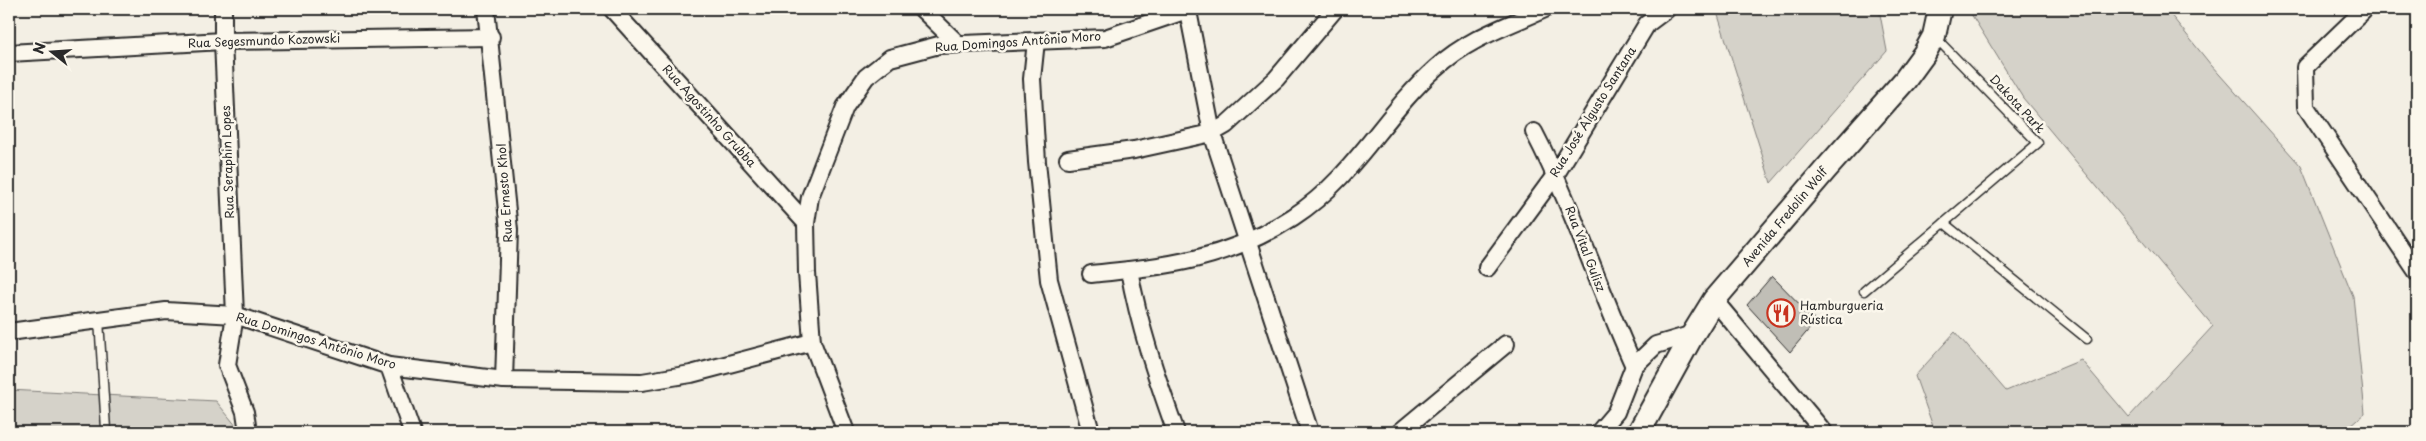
<svg xmlns="http://www.w3.org/2000/svg" width="2426" height="441" viewBox="0 0 2426 441" font-family="'Playpen Sans',sans-serif">
<style>
.green{fill:#d5d2c9;stroke:#807e7a}
.building{fill:#c0beb6;stroke:#2b2b2b}
.lines{fill:none;stroke-linecap:round;stroke-linejoin:round}
.lane-casing{stroke:#2b2b2b;stroke-width:11}
.street-casing{stroke:#2b2b2b;stroke-width:20}
.secondary-casing{stroke:#2b2b2b;stroke-width:26}
.lane{stroke:#fbf7ec;stroke-width:8}
.street{stroke:#fbf7ec;stroke-width:16}
.secondary{stroke:#fbf7ec;stroke-width:22}
.labels{text-anchor:middle;stroke-width:5;stroke-linejoin:round;paint-order:stroke}
.street-label{font-size:12px;fill:#2b2b2b;stroke:#fbf7ec}
.poi-label{font-size:12px;fill:#2b2b2b;stroke:#fbf7ec;text-anchor:start}
</style>
<rect width="100%" height="100%" fill="#f3efe4"/>
<filter id="ink" filterUnits="userSpaceOnUse"><feTurbulence type="fractalNoise" baseFrequency=".02" numOctaves="2"/><feDisplacementMap in="SourceGraphic" scale="10" xChannelSelector="R" yChannelSelector="G"/><feConvolveMatrix kernelMatrix="1 2 1 2 8 2 1 2 1" color-interpolation-filters="sRGB"/></filter>
<g filter="url(#ink)">
<g class="green">
<polygon points="1716,9 1879,9 1887,51 1771,183"/>
<polygon points="1968,9 2166,9 2211,65 2301,166 2353,296 2365,413 2343,432 1935,432 1915,376 1955,332 2006,391 2081,360 2129,417 2213,326 2023,98"/>
<polygon points="9,390 216,401 241,432 9,432"/>
</g>
<polygon class="building" points="1772,276 1816,321 1790,352 1747,305"/>
<g class="lines">
<g class="lane-casing">
<g id="lane">
<polyline points="1944,223 2087,339"/>
<polyline points="1864,291 2038,143 1935,37"/>
<polyline points="99,320 106,429"/>
</g>
</g>
<g class="street-casing">
<g id="street">
<polyline points="223,9 223,41 235,315 227,365 245,412 248,432"/>
<polyline points="486,9 509,230 504,380"/>
<polyline points="612,9 806,223"/>
<polyline points="922,9 958,44"/>
<polyline points="2365,9 2305,67 2306,107 2417,272"/>
<polyline points="1188,11 1212,133 1310,432"/>
<polyline points="1036,41 1032,79 1037,162 1049,280 1091,432"/>
<polyline points="9,53 223,41 491,37"/>
<path d="M1534,132C1573,207 1599,289 1634,366"/>
<polyline points="1068,159 1134,150 1212,133 1226,125 1276,79 1335,9"/>
<polyline points="1487,268 1556,174 1647,24 1667,9"/>
<path d="M1129,270C1139,326 1157,379 1176,432"/>
<path d="M1091,274C1167,266 1227,260 1293,217C1355,177 1383,115 1436,68C1469,38 1505,27 1545,9"/>
<polyline points="1714,300 1824,432"/>
<polyline points="9,332 166,311 235,315 389,366 504,380 642,382 691,374 812,342"/>
<polyline points="389,366 412,432"/>
<polyline points="846,432 812,342 807,273 806,223 810,197 845,107 866,77 890,58 939,45 1105,38 1190,9"/>
<polyline points="1400,432 1506,344"/>
<polyline points="1599,432 1616,412 1634,366 1656,345 1693,334"/>
</g>
</g>
<g class="secondary-casing">
<polyline id="secondary" points="1639,432 1693,334 1714,300 1826,169 1905,80 1924,54 1934,36 1940,9"/>
</g>
<use href="#lane" class="lane"/>
<use href="#street" class="street"/>
<use href="#secondary" class="secondary"/>
</g>
</g>
<defs>
<g id="restaurant-ring" transform="scale(1.4375)"><circle r="9.5" fill="#fbf7ec" stroke="#c8321e" stroke-width="1.5"/><path d="M-5-6h1v4h1v-4h1v4h1v-4h1v5L-1.5 .5V6h-2V.5L-5-1ZM5-6V6H3V1.5H1.5Q1.5-4 5-6Z" fill="#c8321e"/></g>
</defs>
<g fill-rule="evenodd">
<use href="#restaurant-ring" x="1781" y="313"/>
</g>
<g class="labels">
<g class="street-label">
<text transform="translate(264 41) rotate(-2)" y="4">Rua Segesmundo Kozowski</text>
<text transform="translate(1018 42) rotate(-4)" y="4">Rua Domingos Antônio Moro</text>
<text transform="translate(2017 104) rotate(47)" y="4">Dakota Park</text>
<text transform="translate(1593 112) rotate(-58)" y="4">Rua José Algusto Santana</text>
<text transform="translate(709 116) rotate(48)" y="4">Rua Agostinho Grubba</text>
<text transform="translate(228 162) rotate(-92)" y="4">Rua Seraphin Lopes</text>
<text transform="translate(505 193) rotate(-94)" y="4">Rua Ernesto Khol</text>
<text transform="translate(1785 217) rotate(-50)" y="4">Avenida Fredolin Wolf</text>
<text transform="translate(1585 249) rotate(69)" y="4">Rua Vital Gulisz</text>
<text transform="translate(316 341) rotate(17)" y="4">Rua Domingos Antônio Moro</text>
</g>
<g class="poi-label">
<text x="1800" y="310">Hamburgueria<tspan x="1800" dy="14">Rústica</tspan></text>
</g>
</g>
<rect width="2426" height="441" fill="none" stroke="#fbf7ec" stroke-width="30"/>
<rect x="15" y="15" width="2396" height="411" fill="none" stroke="#2b2b2b" stroke-width="2" filter="url(#ink)"/>
<g transform="translate(52 52) rotate(287)" stroke="#fbf7ec" stroke-width="4" paint-order="stroke">
<path d="M0-4L9 19L0 12L-9 19Z" fill="#2b2b2b"/>
<text y="-8" font-size="14" font-weight="bold" text-anchor="middle" fill="#2b2b2b">N</text>
</g>
</svg>
